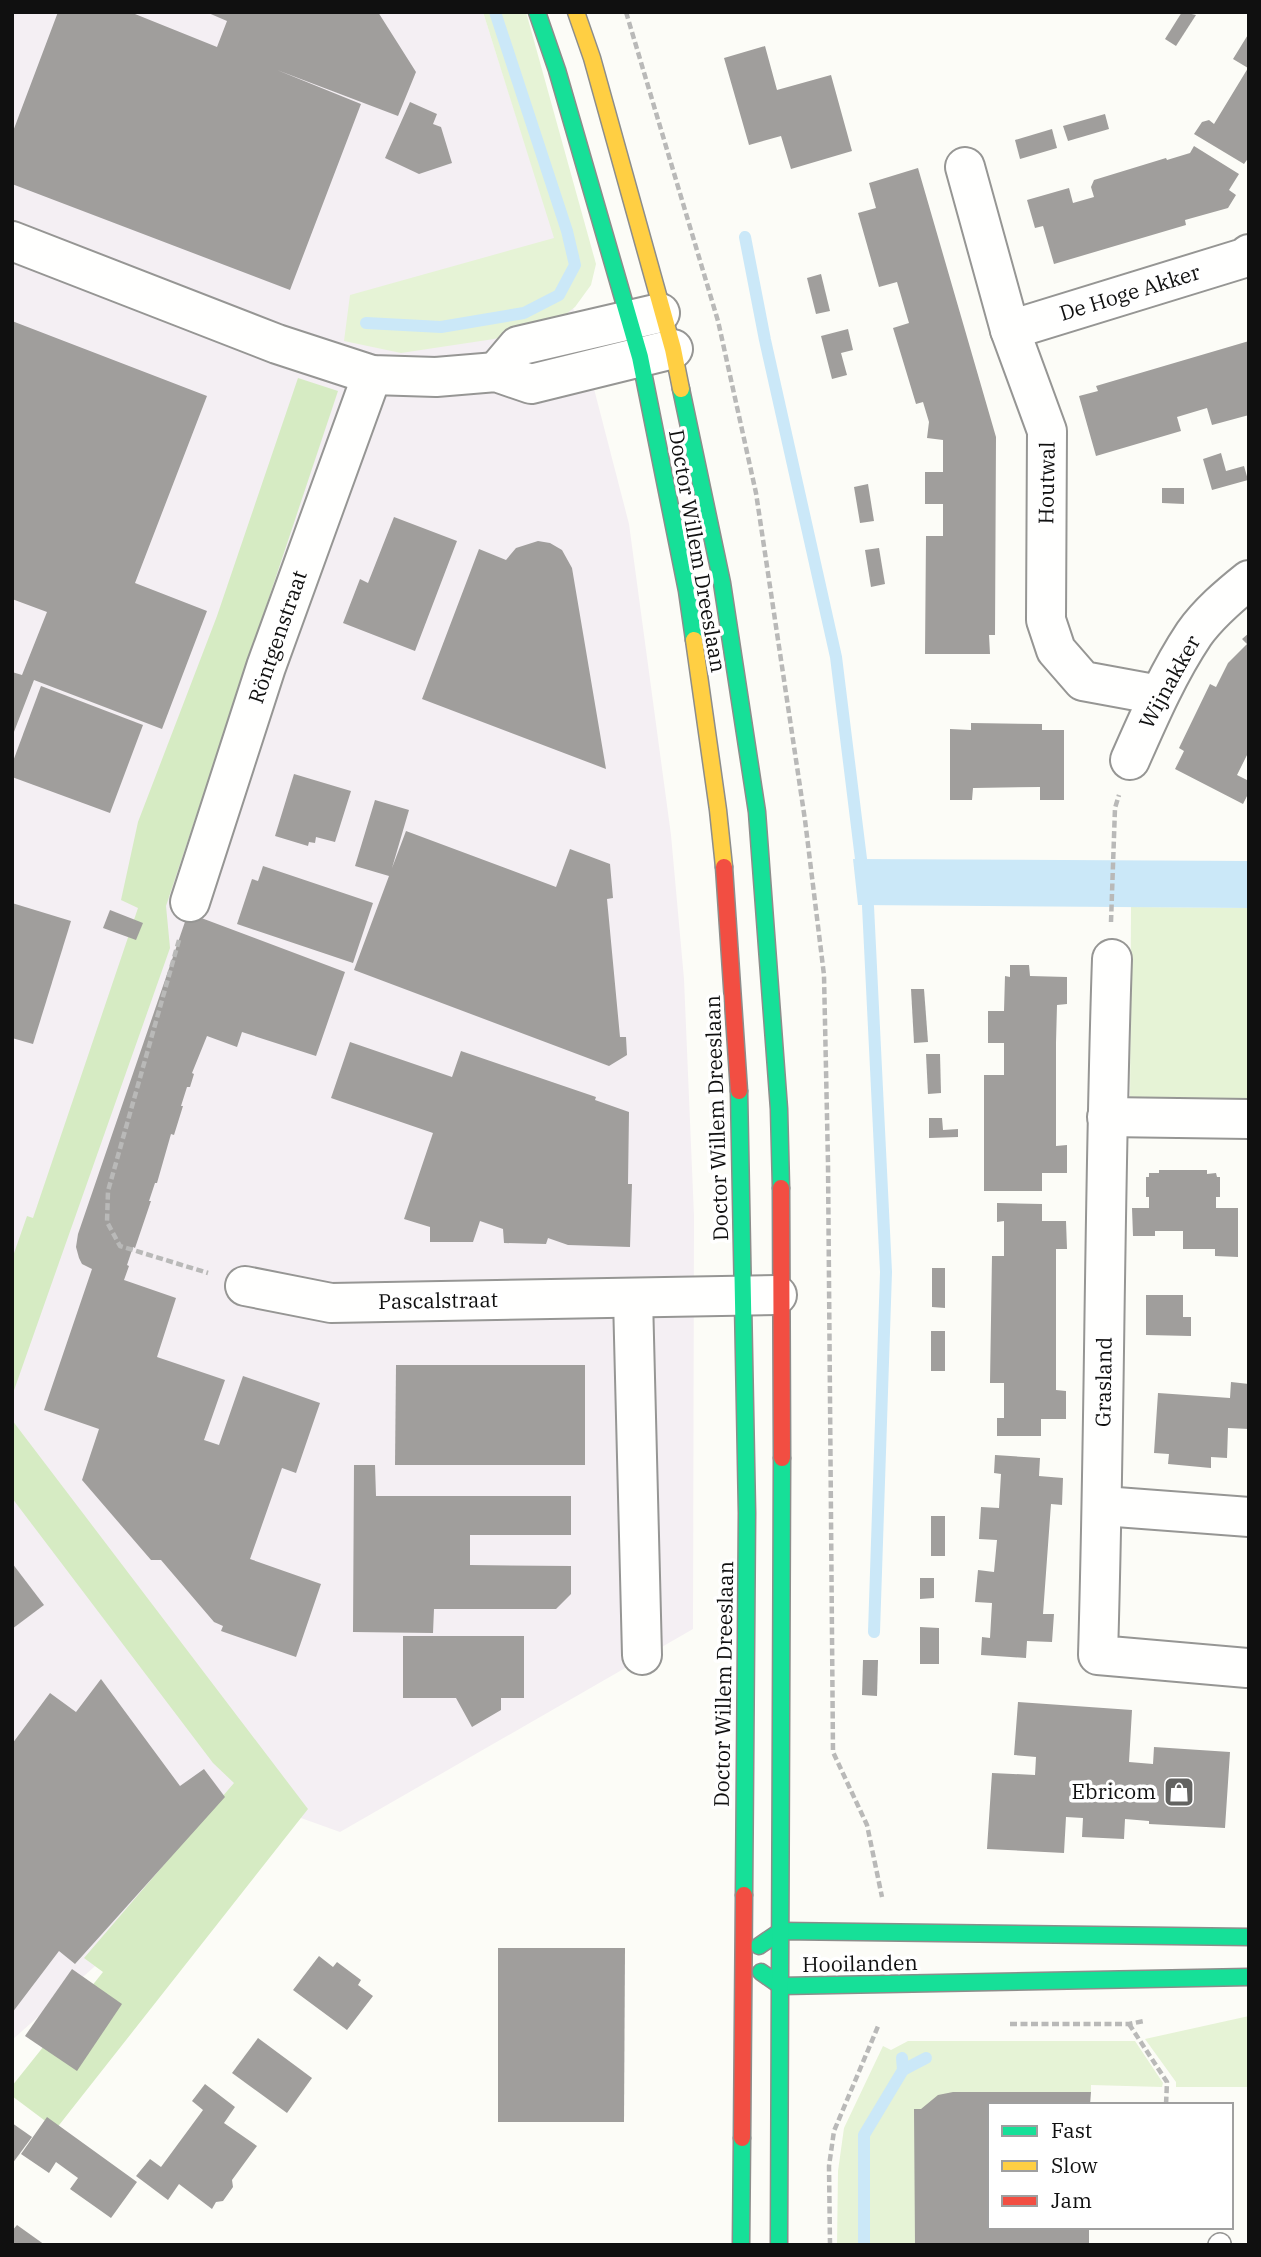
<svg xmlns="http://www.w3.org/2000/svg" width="1261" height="2257" viewBox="0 0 1261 2257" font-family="'IBM Plex Serif',serif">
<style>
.industrial{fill:#f4eff3}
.green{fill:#e6f3d6}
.forest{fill:#d6ebc3}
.water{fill:#cbe8f8}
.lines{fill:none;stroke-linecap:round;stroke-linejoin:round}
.stream{stroke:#cbe8f8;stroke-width:12}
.building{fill:#a09e9c}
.lane-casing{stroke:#969694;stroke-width:24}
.street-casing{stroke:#969694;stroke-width:42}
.fast-casing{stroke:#8d8d8b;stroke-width:19}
.slow-casing{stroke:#8d8d8b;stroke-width:19}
.jam-casing{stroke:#8d8d8b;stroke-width:19}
.path{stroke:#b9b9b8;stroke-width:4.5;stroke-dasharray:7 3.5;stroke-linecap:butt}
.lane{stroke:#fffffe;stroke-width:21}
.street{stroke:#fffffe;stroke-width:38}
.fast{stroke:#16e098;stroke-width:16}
.slow{stroke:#ffcf43;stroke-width:16}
.jam{stroke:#f24e42;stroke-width:16}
.labels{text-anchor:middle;stroke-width:7;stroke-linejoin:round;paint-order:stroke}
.street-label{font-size:21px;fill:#101010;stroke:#fff}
.poi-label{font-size:21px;fill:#101010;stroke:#fff;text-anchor:end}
</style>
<rect width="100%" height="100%" fill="#fcfcf7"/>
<polygon class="industrial" points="12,12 483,12 555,238 629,524 671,835 684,979 694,1216 693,1629 340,1832 273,1808 12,2040"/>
<g class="green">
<polygon points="483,12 526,12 596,264 591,285 575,307 553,324 494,339 401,353 344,341 350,295 554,238"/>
<polygon points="1131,907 1249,908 1249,1100 1130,1106"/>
<polygon points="1249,2016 1249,2087 1176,2087 1176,2082 1145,2039"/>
<polygon points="908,2041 1135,2041 1163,2083 1162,2087 1091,2085 1091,2092 921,2110 916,2245 837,2245 838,2171 844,2128 883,2046 891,2050"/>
</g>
<g class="forest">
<polygon points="298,378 338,391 166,906 170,948 12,1396 12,1259 27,1216 33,1218 138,908 121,900 138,822 217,616"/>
<polygon points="12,1420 308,1809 56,2129 12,2096 12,2086 103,1972 84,1958 234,1783 213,1763 12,1498"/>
</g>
<polygon class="water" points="853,859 1249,861 1249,908 858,905"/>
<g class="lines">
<g class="stream">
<polyline points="745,237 765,340 836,657 861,859"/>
<polyline points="366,323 441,327 524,313 559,295 575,265 567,231 495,12"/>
<polyline points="868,906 886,1272 874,1632"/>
<polyline points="903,2070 926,2058"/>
<polyline points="864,2245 864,2135 903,2070 902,2058"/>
</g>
</g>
<g class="building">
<polygon points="58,12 130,12 217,47 227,21 206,12 378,12 416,72 398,116 277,70 361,104 290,290 12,184 12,134"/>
<polygon points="1182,12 1196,15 1176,46 1165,39"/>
<polygon points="1249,33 1249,157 1244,164 1194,134 1202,122 1209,120 1214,124 1248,68 1233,59"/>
<polygon points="765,46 777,90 831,75 852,151 791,169 781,136 749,145 724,58"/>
<polygon points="410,102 437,114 433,124 441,127 452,163 419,174 385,158"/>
<polygon points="1105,114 1109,129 1068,141 1063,126"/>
<polygon points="1052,129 1057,148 1020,159 1015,140"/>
<polygon points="1194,146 1239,174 1229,190 1236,195 1228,208 1185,220 1186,225 1054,264 1043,226 1035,228 1027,200 1069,188 1073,203 1094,197 1091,187 1094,180 1166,158 1167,160 1190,153"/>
<polygon points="918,168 996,437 995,635 989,635 990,654 925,654 926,536 943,536 943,504 925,504 925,472 943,472 943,440 927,438 929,422 923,402 916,404 893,328 909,323 897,282 879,287 858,213 876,208 869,183"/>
<polygon points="821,274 830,311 816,314 807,278"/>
<polygon points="12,321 207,396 135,583 207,611 162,729 34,680 12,737 12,672 22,675 47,612 12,599"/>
<polygon points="848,329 853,350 841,353 847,375 832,379 821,336"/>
<polygon points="1249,341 1249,415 1212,425 1207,408 1177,417 1181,431 1096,456 1079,396 1098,391 1096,386"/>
<polygon points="1221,453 1226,471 1244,466 1248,480 1212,490 1203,459"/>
<polygon points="868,484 874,521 860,523 854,487"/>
<polygon points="1162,488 1184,488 1184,504 1162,503"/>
<polygon points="394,517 457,541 415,651 343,623 360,579 368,583"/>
<polygon points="538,541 550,543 562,550 572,568 606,769 422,699 479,549 506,560 516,548"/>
<polygon points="879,548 885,584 871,587 865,550"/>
<polygon points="1249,633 1249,751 1237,775 1249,781 1249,792 1243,804 1175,769 1184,751 1179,748 1210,684 1216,687 1228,663 1247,644 1242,639"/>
<polygon points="41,686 143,725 110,813 12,777 12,764"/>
<polygon points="971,723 1042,724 1042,730 1064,730 1064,800 1040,800 1040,787 973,788 972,800 950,800 950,729 971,730"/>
<polygon points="294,774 351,791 335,842 316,837 315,843 309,842 308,846 275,836"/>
<polygon points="375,800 409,810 392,868 406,831 556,887 570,849 610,864 613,898 607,899 620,1037 626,1037 627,1055 609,1066 354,970 389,876 355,866"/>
<polygon points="263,866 373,903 353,963 237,924 252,879 258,881"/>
<polygon points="12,903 71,921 33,1044 12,1038"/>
<polygon points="110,910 143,923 136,940 103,928"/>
<polygon points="188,913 345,972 316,1056 242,1032 237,1047 207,1036 192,1073 194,1074 190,1087 187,1087 181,1106 183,1106 174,1135 171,1134 157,1183 155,1183 149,1201 151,1201 135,1248 133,1247 127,1265 129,1266 124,1280 176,1298 157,1357 225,1380 204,1440 219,1445 243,1376 320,1403 296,1473 282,1468 250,1559 321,1584 296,1657 221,1631 223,1626 214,1622 161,1560 151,1560 82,1480 99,1429 44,1410 92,1269 82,1264 79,1258 76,1247 78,1234"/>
<polygon points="1010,965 1029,965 1030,976 1067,977 1067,1004 1057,1005 1056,1043 1056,1146 1067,1145 1067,1173 1042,1173 1042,1191 984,1191 984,1075 1004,1075 1004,1043 988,1043 988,1011 1004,1011 1005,976 1010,977"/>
<polygon points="911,989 924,989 928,1042 914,1043"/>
<polygon points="350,1042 452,1077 461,1051 596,1097 595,1100 629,1112 628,1184 632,1184 630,1247 568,1245 548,1238 546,1244 504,1243 503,1229 480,1221 473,1242 430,1242 430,1227 404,1219 433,1133 331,1098"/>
<polygon points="926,1054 940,1054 941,1093 928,1094"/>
<polygon points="929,1118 942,1118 943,1130 958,1129 958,1137 929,1138"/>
<polygon points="1159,1170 1207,1170 1207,1174 1216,1173 1217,1177 1220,1177 1220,1197 1216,1197 1216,1208 1238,1208 1238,1257 1215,1256 1215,1249 1183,1249 1183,1231 1155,1231 1155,1236 1133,1236 1132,1208 1149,1208 1149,1197 1146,1197 1146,1177 1149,1177 1149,1173 1159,1173"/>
<polygon points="997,1203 1042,1204 1042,1221 1066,1221 1067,1249 1056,1249 1056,1390 1066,1391 1066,1419 1041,1419 1041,1436 997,1436 997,1418 1004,1418 1004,1383 990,1383 992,1256 1004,1256 1004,1221 997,1222"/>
<polygon points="932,1268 945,1268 945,1308 932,1307"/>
<polygon points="1146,1295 1183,1295 1183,1317 1191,1317 1191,1336 1146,1335"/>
<rect x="931" y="1331" width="14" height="40"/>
<polygon points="396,1365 585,1365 585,1465 395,1465"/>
<polygon points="1231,1382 1249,1384 1249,1429 1228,1428 1227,1458 1211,1457 1211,1468 1168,1464 1169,1454 1154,1453 1158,1393 1230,1398"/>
<polygon points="995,1455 1040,1458 1039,1476 1063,1478 1062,1505 1051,1504 1043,1614 1054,1614 1052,1642 1027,1641 1026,1658 981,1655 982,1637 990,1638 992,1603 975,1602 978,1570 994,1572 997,1540 979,1539 981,1507 999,1508 1001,1474 994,1473"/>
<polygon points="354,1465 375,1465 376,1496 571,1496 571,1535 470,1535 470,1565 571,1566 571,1594 556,1609 434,1609 433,1633 353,1632"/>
<rect x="931" y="1516" width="14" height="40"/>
<polygon points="12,1563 44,1605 12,1629"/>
<polygon points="920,1578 934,1578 934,1598 920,1599"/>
<polygon points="920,1627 939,1628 939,1664 920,1664"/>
<polygon points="403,1636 524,1636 524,1698 501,1698 501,1710 472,1727 456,1698 403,1698"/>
<polygon points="863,1660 878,1660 877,1696 862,1695"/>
<polygon points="101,1679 180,1786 204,1769 225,1797 75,1964 59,1951 12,2013 12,1744 50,1693 76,1712"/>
<polygon points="1018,1702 1132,1710 1129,1762 1153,1764 1154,1747 1230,1752 1225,1828 1149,1824 1149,1821 1125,1819 1124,1839 1082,1837 1083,1818 1066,1817 1064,1853 987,1849 992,1773 1035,1775 1036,1757 1014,1755"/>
<polygon points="498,1948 625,1948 624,2122 498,2122"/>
<polygon points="319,1956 333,1967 337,1962 361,1980 358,1985 373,1996 347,2030 293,1990"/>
<polygon points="72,1969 122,2004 77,2071 25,2036"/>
<polygon points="258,2038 312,2078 287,2113 232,2073"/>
<polygon points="205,2084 235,2107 224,2123 257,2146 232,2180 233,2187 223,2201 216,2202 212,2209 179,2184 168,2200 136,2176 150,2159 161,2167 203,2110 192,2101"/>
<polygon points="953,2092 1091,2092 1090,2105 990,2105 990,2227 1089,2227 1089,2245 915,2245 914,2109 921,2109 938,2095"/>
<polygon points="47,2117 137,2182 111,2218 70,2189 78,2178 56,2162 49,2173 21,2154"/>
<polygon points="12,2123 32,2137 12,2164"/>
<polygon points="17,2225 45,2245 12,2245 12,2231"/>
</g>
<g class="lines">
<g class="lane-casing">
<polyline id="lane" points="1219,2245 1220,2244"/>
</g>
<g class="street-casing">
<g id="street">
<polyline points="965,167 1010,330 1047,431 1046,620 1056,650 1083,681 1159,695"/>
<polyline points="12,241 277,344 372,375 436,377 496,372 531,384 673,349"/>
<polyline points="1010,330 1244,258 1249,254"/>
<polyline points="496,372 518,346 660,313"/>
<path d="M1130,760C1149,717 1168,673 1194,634C1209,613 1229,596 1249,580"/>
<polyline points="190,902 266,667 372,375"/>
<path d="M1112,959C1104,1191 1105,1423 1098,1655L1247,1668"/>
<polyline points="1107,1117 1249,1119"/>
<polyline points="245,1286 331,1303 777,1295"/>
<polyline points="633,1298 642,1655"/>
<polyline points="1103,1506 1249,1517"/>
</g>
</g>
<g class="fast-casing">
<g id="fast">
<polyline points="537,12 557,70 640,357 687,591 694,640"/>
<polyline points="681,389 722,583 757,812 779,1109 781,1188"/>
<polyline points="739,1091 747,1513 744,1895"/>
<polyline points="759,1946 781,1931 1249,1937"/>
<polyline points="761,1972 781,1986 1249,1977"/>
<polyline points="741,2245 742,2138"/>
<polyline points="779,2245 782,1458"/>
</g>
</g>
<g class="slow-casing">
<g id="slow">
<polyline points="576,12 592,58 673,349 681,389"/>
<polyline points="694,640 718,810 724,867"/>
</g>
</g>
<g class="jam-casing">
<g id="jam">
<polyline points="724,867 739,1091"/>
<polyline points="781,1188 782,1458"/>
<polyline points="742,2138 744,1895"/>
</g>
</g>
<g class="path">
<polyline points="626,12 718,321 756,493 805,820 824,975 828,1163 833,1752 867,1825 882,1897"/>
<polyline points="1111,922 1115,808 1119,795"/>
<polyline points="179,940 108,1191 107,1222 120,1246 208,1273"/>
<polyline points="1010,2024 1129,2024 1144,2021"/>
<polyline points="1129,2024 1167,2082 1166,2105"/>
<polyline points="830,2245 829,2166 834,2131 879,2024"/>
</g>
<use href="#lane" class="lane"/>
<use href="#street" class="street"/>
<use href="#fast" class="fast"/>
<use href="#slow" class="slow"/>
<use href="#jam" class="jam"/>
</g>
<defs>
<g id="shop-square" transform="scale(1.575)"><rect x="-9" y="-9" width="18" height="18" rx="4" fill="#636361" stroke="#fff"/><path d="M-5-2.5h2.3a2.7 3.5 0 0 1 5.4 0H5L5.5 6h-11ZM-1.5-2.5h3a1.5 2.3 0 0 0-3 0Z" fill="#fff"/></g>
</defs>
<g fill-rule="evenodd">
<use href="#shop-square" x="1179" y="1792"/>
</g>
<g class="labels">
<g class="street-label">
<text transform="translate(1130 293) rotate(-17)" y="7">De Hoge Akker</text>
<text transform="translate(1047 483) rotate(-89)" y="7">Houtwal</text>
<text transform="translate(697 551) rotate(80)" y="7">Doctor Willem Dreeslaan</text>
<text transform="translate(278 637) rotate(-71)" y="7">Röntgenstraat</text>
<text transform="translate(1170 682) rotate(-61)" y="7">Wijnakker</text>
<text transform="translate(717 1118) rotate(-92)" y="7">Doctor Willem Dreeslaan</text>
<text transform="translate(438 1301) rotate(-1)" y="7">Pascalstraat</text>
<text transform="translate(1104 1382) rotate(-89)" y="7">Grasland</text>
<text transform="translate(724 1684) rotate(-89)" y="7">Doctor Willem Dreeslaan</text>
<text transform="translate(860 1964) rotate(-1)" y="7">Hooilanden</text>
</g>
<g class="poi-label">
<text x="1156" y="1799">Ebricom</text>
</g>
</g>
<rect width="1261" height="2257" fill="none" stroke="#101010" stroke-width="28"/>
<rect x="988" y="2103" width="245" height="126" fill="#ffffff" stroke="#9f9f9f" stroke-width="2"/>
<rect x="1002" y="2126" width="35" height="10" fill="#16e098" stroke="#9f9f9f" stroke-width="2"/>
<text x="1051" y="2138" font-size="21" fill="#101010">Fast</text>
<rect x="1002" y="2161" width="35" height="10" fill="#ffcf43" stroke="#9f9f9f" stroke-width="2"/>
<text x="1051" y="2173" font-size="21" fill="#101010">Slow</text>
<rect x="1002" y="2196" width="35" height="10" fill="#f24e42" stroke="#9f9f9f" stroke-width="2"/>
<text x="1051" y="2208" font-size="21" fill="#101010">Jam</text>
</svg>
